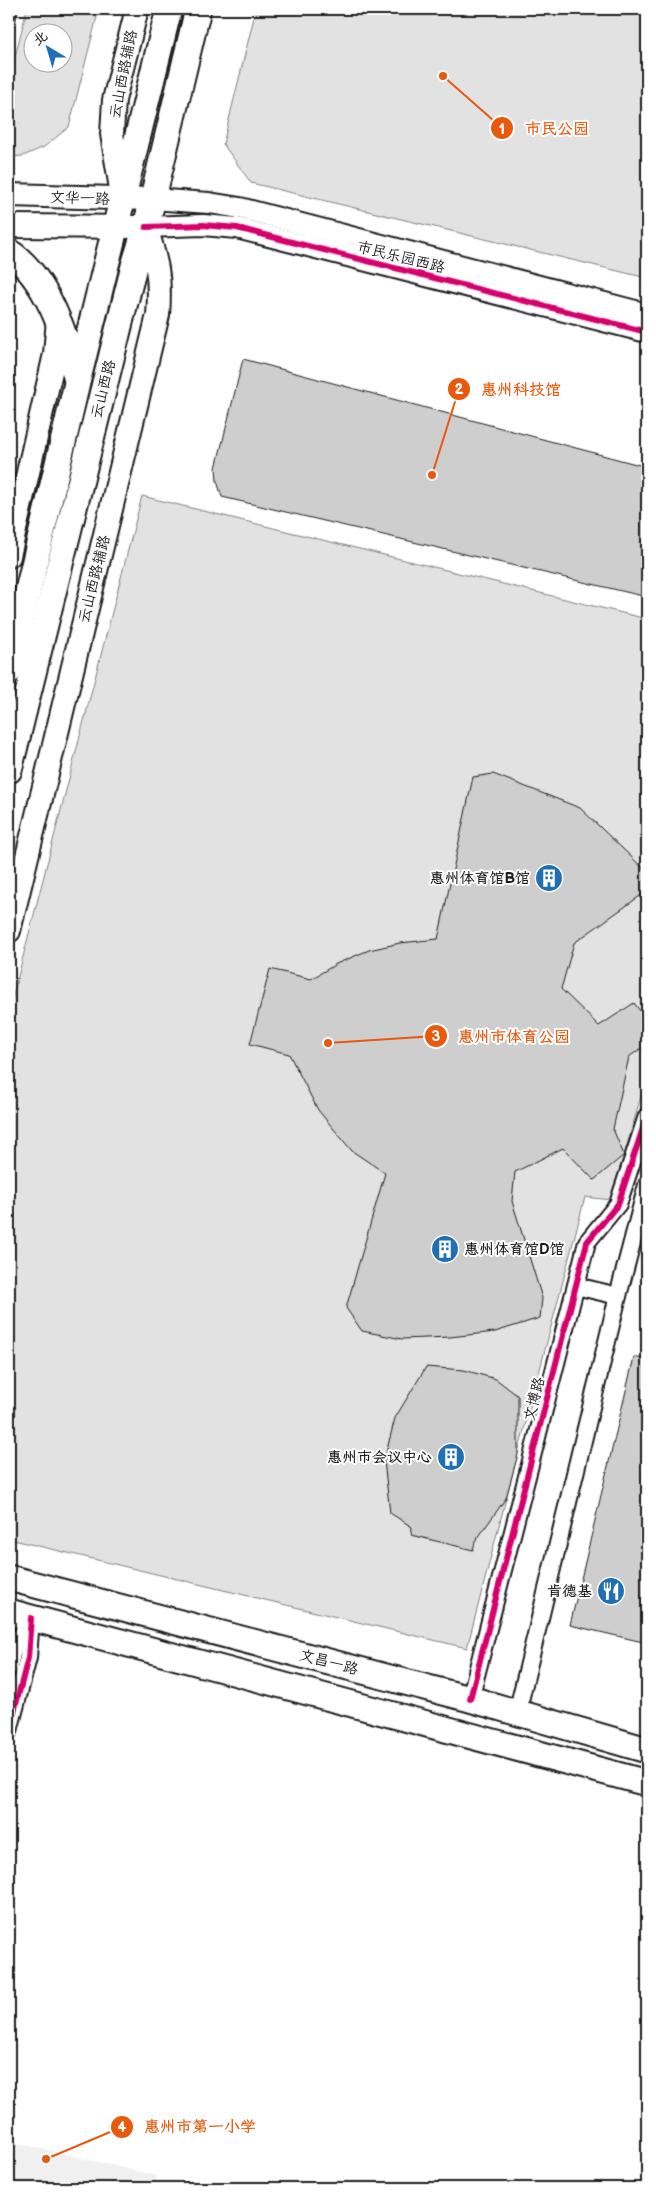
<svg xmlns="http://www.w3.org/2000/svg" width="656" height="2197" viewBox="0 0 656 2197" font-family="'Balsamiq Sans','LXGW WenKai TC',sans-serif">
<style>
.built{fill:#f0f0f0}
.green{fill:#e2e2e2;stroke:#7f7f7f;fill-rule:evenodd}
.building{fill:#cecece;stroke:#1c1c1c}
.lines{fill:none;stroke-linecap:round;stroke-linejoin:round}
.service-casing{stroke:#1c1c1c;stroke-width:11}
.minor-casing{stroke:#1c1c1c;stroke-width:20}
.tertiary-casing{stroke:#1c1c1c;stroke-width:24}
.secondary-casing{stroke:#1c1c1c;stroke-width:26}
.primary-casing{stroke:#1c1c1c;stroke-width:29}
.service{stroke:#fff;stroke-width:8}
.minor{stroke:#fff;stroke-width:16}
.tertiary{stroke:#fff;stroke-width:20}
.secondary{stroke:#fff;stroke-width:22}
.primary{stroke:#fff;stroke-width:25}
.cycleway-casing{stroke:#fff;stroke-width:9}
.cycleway{stroke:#d6006c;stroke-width:6}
.labels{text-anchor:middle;stroke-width:4;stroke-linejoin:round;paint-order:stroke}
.street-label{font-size:15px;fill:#1c1c1c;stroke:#fff}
.poi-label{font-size:15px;font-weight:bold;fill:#1c1c1c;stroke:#fff;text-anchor:end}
.leader{fill:none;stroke:#e8590c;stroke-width:2}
.callout-dot{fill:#e8590c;stroke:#fff;stroke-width:2}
.mark-label{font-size:15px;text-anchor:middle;font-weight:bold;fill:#fff}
.callout-label{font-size:16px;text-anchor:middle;font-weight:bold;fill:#e8590c;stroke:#fff;stroke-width:4;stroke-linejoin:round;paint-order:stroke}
</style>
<rect width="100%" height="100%" fill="#fff"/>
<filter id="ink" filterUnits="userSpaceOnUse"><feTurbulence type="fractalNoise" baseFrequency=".02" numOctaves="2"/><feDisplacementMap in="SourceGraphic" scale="10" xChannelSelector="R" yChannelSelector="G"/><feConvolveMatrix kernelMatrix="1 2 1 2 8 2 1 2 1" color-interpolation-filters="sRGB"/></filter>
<g filter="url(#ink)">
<polygon class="built" points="9,2141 157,2176 154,2188 9,2188"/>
<g class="green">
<path d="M27,9H99L69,127L44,147L23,156L9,157V60L14,61ZM32,32H62V62H32Z"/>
<polygon points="256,9 647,9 647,278 251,183 223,144"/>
<polygon points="142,496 647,619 647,1076 611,1200 585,1197 467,1648 9,1539 9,1011"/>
</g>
<g class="building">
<polygon points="243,359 647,467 647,597 222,497 217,481 216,468"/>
<polygon points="493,774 580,808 647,872 647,891 574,943 561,989 599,1026 634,1003 647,1020 647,1044 629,1057 613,1129 624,1155 594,1180 563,1148 515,1172 512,1201 542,1298 540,1318 495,1332 450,1337 402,1339 362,1331 346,1308 385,1173 352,1151 318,1110 289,1054 250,1044 270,969 311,979 336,964 369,950 400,943 438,939 473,777"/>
<polygon points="634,1357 647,1360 647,1643 570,1625"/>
<polygon points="426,1367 464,1370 496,1379 518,1396 518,1454 506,1498 475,1542 473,1550 411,1535 412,1527 390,1513 384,1461 395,1418"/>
</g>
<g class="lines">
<g class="service-casing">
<polyline id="service" points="9,27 13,9"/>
</g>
<g class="minor-casing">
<g id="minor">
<polyline points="576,1286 618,1296"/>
<polyline points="9,1667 13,1649 29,1622"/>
<polyline points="470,1699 587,1242 618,1204 647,1116"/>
<polyline points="517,1713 618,1296 647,1185"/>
<polyline points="9,1731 28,1658 31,1618"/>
</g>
</g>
<g class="tertiary-casing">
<g id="tertiary">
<polyline points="151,199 209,203 240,208 647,314"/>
<polyline points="146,227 203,225 237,228 647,332"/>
</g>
</g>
<g class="secondary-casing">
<g id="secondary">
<polyline points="9,195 151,199"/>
<polyline points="122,195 112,134 114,100 137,9"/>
<path d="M9,226L146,227C157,263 161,277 158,315L9,931"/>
<polyline points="9,556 55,354 58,319"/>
</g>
</g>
<g class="primary-casing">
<g id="primary">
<path d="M9,252C45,275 67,337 76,377"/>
<polyline points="9,671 77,383 169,9"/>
<polyline points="9,770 134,266 146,227 198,9"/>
<polyline points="9,1578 470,1699 647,1750"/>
<polyline points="9,1612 647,1783"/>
</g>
</g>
<use href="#service" class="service"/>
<use href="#minor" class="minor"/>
<use href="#tertiary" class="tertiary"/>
<use href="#secondary" class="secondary"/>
<use href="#primary" class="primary"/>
<g class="cycleway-casing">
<g id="cycleway">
<polyline points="146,227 203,225 237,228 647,332"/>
<polyline points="470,1699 587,1242 618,1204 647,1116"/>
<polyline points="9,1731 28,1658 31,1618"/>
</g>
</g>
<use href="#cycleway" class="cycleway"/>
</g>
</g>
<defs>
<g id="building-disc" transform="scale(1.4375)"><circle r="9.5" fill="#1f6fb2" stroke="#fff"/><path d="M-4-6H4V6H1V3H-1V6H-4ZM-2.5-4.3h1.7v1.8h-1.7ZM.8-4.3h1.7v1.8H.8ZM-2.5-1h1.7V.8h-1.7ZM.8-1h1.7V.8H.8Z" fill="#fff"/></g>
<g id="restaurant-disc" transform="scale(1.4375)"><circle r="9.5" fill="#1f6fb2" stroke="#fff"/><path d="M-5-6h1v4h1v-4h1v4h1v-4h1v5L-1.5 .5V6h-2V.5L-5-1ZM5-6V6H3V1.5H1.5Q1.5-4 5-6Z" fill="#fff"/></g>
</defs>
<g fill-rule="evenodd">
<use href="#building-disc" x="549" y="878"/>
<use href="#building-disc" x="445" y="1249"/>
<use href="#building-disc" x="451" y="1457"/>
<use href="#restaurant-disc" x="611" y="1591"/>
</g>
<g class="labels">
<g class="street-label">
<text transform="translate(123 74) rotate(-79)" y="5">云山西路辅路</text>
<text transform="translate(80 198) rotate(2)" y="5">文华一路</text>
<text transform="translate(401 257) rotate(14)" y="5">市民乐园西路</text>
<text transform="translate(103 389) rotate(-76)" y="5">云山西路</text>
<text transform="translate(94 579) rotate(-76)" y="5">云山西路辅路</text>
<text transform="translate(534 1399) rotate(-76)" y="5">文博路</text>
<text transform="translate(329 1662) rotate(15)" y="5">文昌一路</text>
</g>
<g class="poi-label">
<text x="530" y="883">惠州体育馆B馆</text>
<text x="464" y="1254" text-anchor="start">惠州体育馆D馆</text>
<text x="432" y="1462">惠州市会议中心</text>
<text x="592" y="1596">肯德基</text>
</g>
</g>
<path class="leader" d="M443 76L502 128M432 475L459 389M328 1043L436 1036M46 2159L122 2127"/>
<g class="callout-dot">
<circle cx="443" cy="76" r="5"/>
<circle cx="432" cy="475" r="5"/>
<circle cx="328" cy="1043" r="5"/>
<circle cx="46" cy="2159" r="5"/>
<circle cx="502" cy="128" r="12"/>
<circle cx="459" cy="389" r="12"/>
<circle cx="436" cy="1036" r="12"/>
<circle cx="122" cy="2127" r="12"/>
</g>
<g class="mark-label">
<text x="502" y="134">1</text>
<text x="459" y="394">2</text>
<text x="436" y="1041">3</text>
<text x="122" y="2132">4</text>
</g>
<g class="callout-label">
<text x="557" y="134">市民公园</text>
<text x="521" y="395">惠州科技馆</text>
<text x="514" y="1042">惠州市体育公园</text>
<text x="200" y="2132">惠州市第一小学</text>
</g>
<rect width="656" height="2197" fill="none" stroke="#fff" stroke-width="30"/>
<rect x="15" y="15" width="626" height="2167" fill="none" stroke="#1c1c1c" stroke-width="2" filter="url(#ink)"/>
<g transform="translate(48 48) rotate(322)"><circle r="24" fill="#ffffff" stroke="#a4a4a4"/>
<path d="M0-4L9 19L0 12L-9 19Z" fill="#1f6fb2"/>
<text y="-8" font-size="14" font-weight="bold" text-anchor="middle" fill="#1c1c1c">北</text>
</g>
</svg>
